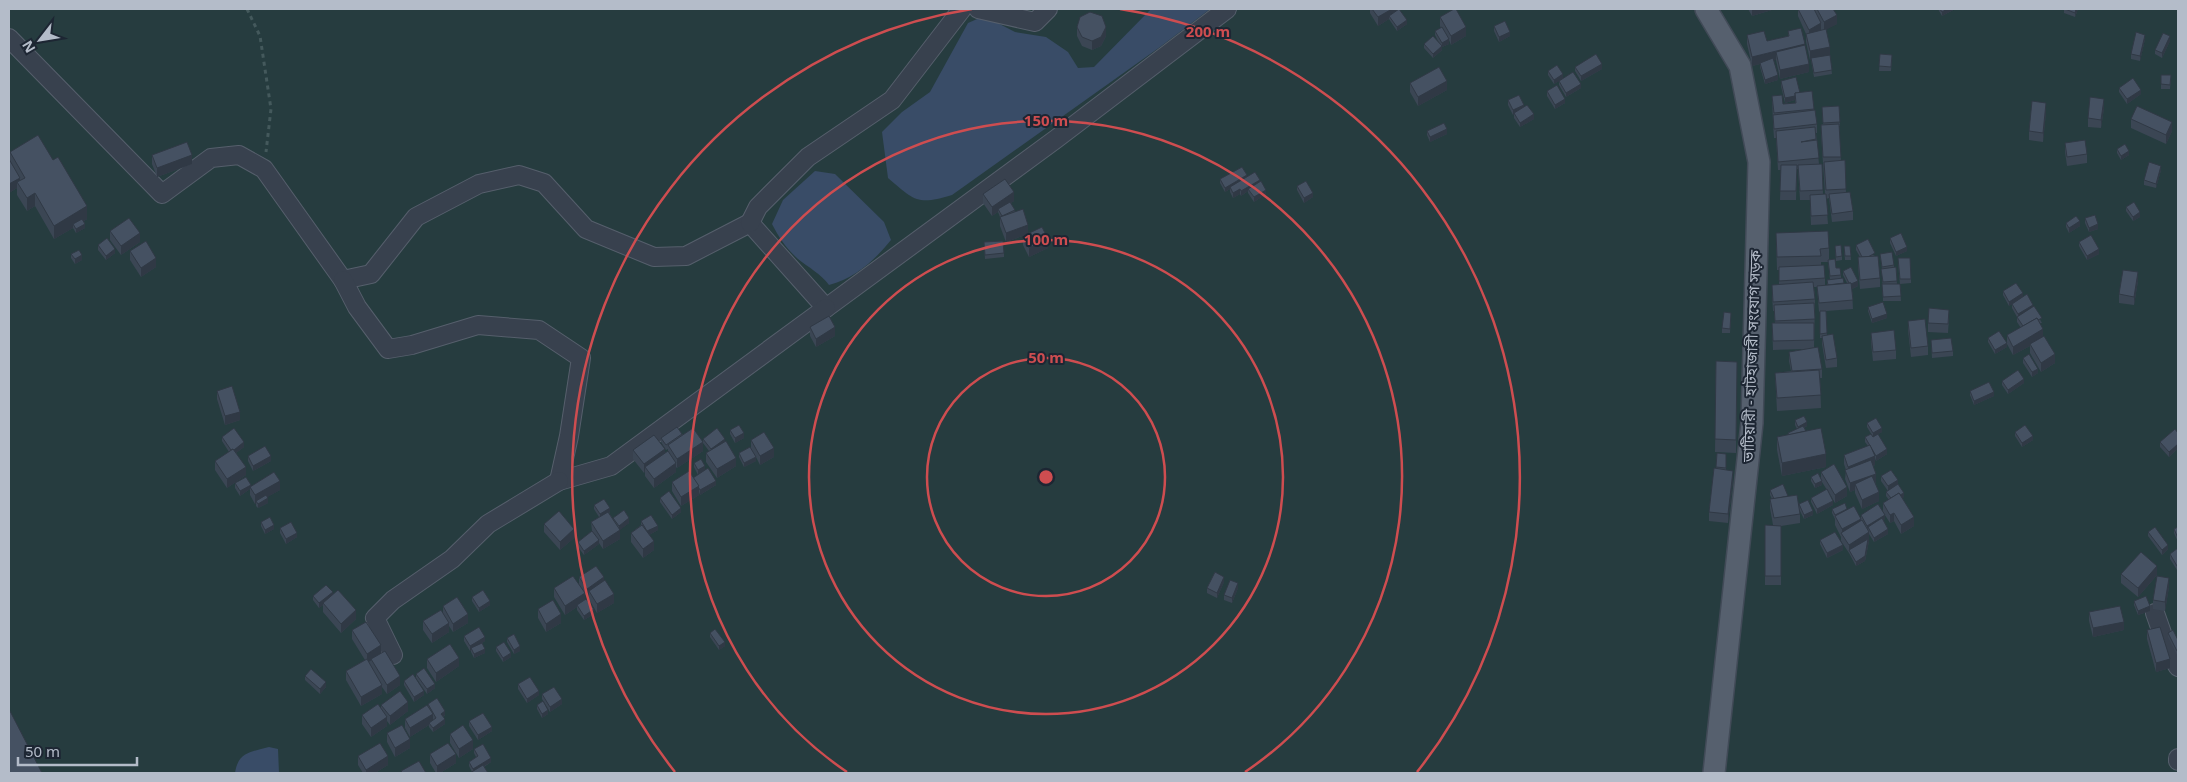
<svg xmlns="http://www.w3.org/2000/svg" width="2187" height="782" viewBox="0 0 2187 782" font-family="'Noto Sans','Noto Sans Bengali',sans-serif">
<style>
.green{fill:#263c3f}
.water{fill:#394c67}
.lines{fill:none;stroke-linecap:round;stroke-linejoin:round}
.minor-casing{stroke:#565f6c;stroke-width:20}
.major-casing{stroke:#414a57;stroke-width:24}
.path{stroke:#44595c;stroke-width:3;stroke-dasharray:4 4;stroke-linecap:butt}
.minor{stroke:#38414e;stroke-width:18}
.major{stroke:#56606e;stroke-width:21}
.wall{fill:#3b4654;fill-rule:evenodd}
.shaded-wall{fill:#303945}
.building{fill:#455162;stroke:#303945}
.ring{fill:none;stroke:#ce4d50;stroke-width:2.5}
.labels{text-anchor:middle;stroke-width:4;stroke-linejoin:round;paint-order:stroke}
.street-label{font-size:15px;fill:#b4bcc9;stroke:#1d2633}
.centre{fill:#ce4d50;stroke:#1d2633;stroke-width:2.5}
.ring-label{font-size:15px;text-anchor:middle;font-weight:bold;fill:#ce4d50;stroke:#1d2633;stroke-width:4;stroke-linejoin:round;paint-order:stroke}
</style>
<rect width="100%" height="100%" fill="#242f3e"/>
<rect class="green" x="9" y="9" width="2169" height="764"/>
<g class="water">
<path d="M1151,9H1210L1160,47L952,195C917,206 914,200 888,178L882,132L902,112L930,92L968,23L984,16L1015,32L1046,37L1068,52L1078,68L1094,67Z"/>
<path d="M815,171L835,174L884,222L891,240C874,261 855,278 829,285C821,274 808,267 798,259C787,249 779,238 772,224L783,200Z"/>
<path d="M269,747L278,749L279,773H235C238,752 251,752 269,747Z"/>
</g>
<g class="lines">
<g class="minor-casing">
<g id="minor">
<polyline points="978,9 1035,22 1048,9"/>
<polyline points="9,38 162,194 211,158 239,155 264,169 343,280 371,274 416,217 479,184 519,175 544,183 586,229 654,257 686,256 750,223 826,308 1056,139 1227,9"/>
<polyline points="750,223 758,207 808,157 892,100 962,9"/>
<polyline points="343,280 357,307 388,349 412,345 478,325 539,330 581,358 569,436 559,481 611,466 826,308"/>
<polyline points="2155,613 2168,650 2178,667"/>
<polyline points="393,655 375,618 393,600 452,559 488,524 559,481"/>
<polyline points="2178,758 2178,761"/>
</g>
</g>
<g class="major-casing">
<polyline id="major" points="1706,9 1740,66 1759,162 1752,423 1714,773"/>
</g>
<polyline class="path" points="247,9 260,36 271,109 266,152"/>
<use href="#minor" class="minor"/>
<use href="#major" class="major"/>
</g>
<g class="wall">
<polygon points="1370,9 1399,9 1407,24 1397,31 1389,19 1378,26 1370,13"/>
<polygon points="1748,9 1775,9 1752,16"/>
<polygon points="1798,9 1833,9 1837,24 1826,29 1832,74 1814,77 1811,60 1810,60 1806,42 1806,34 1798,16"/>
<polygon points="1938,9 1955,9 1942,16"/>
<polygon points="2064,9 2078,9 2075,17 2064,13"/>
<polygon points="1440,17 1466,36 1451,45 1449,40 1449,44 1442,47 1442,50 1433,58 1424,48 1424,44 1439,43 1435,35 1435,31 1441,28 1440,26"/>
<polygon points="1494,26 1510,36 1499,42 1494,31"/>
<polygon points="1077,27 1106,36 1101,46 1092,50 1082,46 1077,36"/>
<polygon points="1788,31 1805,46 1809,72 1780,79 1776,60 1773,60 1778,80 1765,84 1760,67 1760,64 1752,66 1747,44 1747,35 1767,41 1788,36"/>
<polygon points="2145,39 2140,61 2131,59 2131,54"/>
<polygon points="2170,41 2162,58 2155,54 2155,50"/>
<polygon points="1880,54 1892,55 1891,71 1879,71"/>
<polygon points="1575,67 1602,69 1581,81 1575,71"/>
<polygon points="1548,71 1563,78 1581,88 1566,97 1559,85 1559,81 1554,84 1548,75"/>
<polygon points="2161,75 2171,75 2170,89 2161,89"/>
<polygon points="1781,81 1800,93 1812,91 1814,110 1817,124 1817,133 1816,133 1819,164 1822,164 1823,194 1825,194 1821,133 1821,125 1823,124 1822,107 1839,106 1840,126 1839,126 1841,161 1845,160 1846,192 1853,211 1853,220 1832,222 1829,198 1826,199 1828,224 1811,225 1810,200 1800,200 1798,169 1797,169 1796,200 1780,200 1781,170 1778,170 1776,138 1774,138 1773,124 1772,96 1783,104 1795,103 1795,100 1785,103 1781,86"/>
<polygon points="1410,83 1447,90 1418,106 1410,92"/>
<polygon points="2119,88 2141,94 2127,104 2119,92"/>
<polygon points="1547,91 1565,103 1555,109 1547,96"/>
<polygon points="1508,100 1524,107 1534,119 1520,127 1514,118 1514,114 1513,115 1508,105"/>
<polygon points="2104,108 2101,128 2088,127 2088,118"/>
<polygon points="2046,112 2043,142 2029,140 2029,131"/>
<polygon points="2131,119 2172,131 2166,144 2131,128"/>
<polygon points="1427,131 1447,134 1430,142 1427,135"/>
<polygon points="2065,143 2087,154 2087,163 2067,166 2065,152"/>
<polygon points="2117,149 2129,155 2121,160 2117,153"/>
<polygon points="10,152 87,219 84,221 85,228 76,233 73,228 54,239 35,206 27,211 17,195 17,188 9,193 9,159 10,161"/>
<polygon points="152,155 192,164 157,177 152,164"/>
<polygon points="2161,170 2156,188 2144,185 2144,180"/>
<polygon points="1247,177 1260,182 1266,194 1254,202 1248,193 1248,191 1241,196 1240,194 1233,198 1230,192 1230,189 1225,192 1220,183 1220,179"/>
<polygon points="1297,186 1313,197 1304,203 1297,190"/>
<polygon points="983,194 1014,201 1011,203 1015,212 1028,234 1048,248 1029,257 1023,245 1023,236 1028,234 1006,242 1000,226 1000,217 998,212 992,216 983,203"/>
<polygon points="2126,207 2140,217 2133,221 2126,211"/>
<polygon points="2085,218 2098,229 2089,232 2085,223"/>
<polygon points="2066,223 2080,226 2069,233 2066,227"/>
<polygon points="110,231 140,242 121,255 110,240"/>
<path d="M1776,233L1829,248V259L1841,275V278L1844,283H1847L1843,275V271L1858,286L1852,289L1853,309L1826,311L1827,335L1837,358V367L1826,368L1822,344V338H1820V312H1819L1817,287H1814L1815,299L1814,348L1822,369V378H1820L1821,408L1777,411L1775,373L1791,371L1789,361V352L1806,349L1773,350L1772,323H1775L1774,311H1773L1772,294V285H1779V270H1777ZM1821,262H1828L1830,280H1827V285H1825V278L1821,265Z"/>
<polygon points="1890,238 1907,251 1896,256 1890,243"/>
<polygon points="984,242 1004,253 1004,257 985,259"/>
<polygon points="2079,242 2099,254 2087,260 2079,246"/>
<polygon points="98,245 115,253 106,260 98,250"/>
<polygon points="1856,245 1875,256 1880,278 1880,287 1860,289 1858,266 1858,257 1860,257 1856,250"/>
<polygon points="1835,246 1842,256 1842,260 1836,261"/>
<polygon points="1844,246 1850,246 1851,260 1845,260"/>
<polygon points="130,251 156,267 141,277 130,260"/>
<polygon points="71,254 82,260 75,264 71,258"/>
<polygon points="1880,254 1894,265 1894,268 1896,267 1897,284 1900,284 1901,301 1883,301 1882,269"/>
<polygon points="1898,263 1911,279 1911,283 1900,284"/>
<polygon points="2138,281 2134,305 2119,303 2119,294"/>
<polygon points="2003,291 2023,297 2033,307 2042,323 2040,323 2043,336 2055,363 2041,372 2030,353 2030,346 2013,355 2007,344 2007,335 2021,328 2017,322 2017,317 2012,308 2012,304 2009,306 2003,295"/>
<polygon points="1868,307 1887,318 1872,323 1868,311"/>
<polygon points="1731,313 1730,333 1722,333 1722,328"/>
<polygon points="1949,318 1948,333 1928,332 1928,323"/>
<polygon points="1908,321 1928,346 1928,355 1911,357 1908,330"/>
<polygon points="810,327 835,336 816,347 810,336"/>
<polygon points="1871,333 1896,350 1896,359 1873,361 1871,342"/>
<polygon points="1988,338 2007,347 1995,354 1988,342"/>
<polygon points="1931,340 1953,351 1953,356 1932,358"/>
<polygon points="2023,358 2038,373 2032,377 2023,363"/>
<polygon points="1716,361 1737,362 1736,453 1715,452"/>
<polygon points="2002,381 2024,383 2008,394 2002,385"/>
<polygon points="217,391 240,420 225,425 217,399"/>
<polygon points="1970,391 1994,396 1974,405 1970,395"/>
<polygon points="1795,420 1807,426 1804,428 1826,467 1782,476 1777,450 1777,437 1788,435 1788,433 1797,429 1795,425"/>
<polygon points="1867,423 1882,432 1878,434 1887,454 1876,461 1875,458 1875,465 1873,466 1876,482 1875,483 1879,501 1862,509 1855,493 1855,490 1850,492 1845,479 1846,470 1844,464 1844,455 1868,446 1865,442 1865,437 1873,437 1867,427"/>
<polygon points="730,430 744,438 735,443 730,434"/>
<polygon points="2015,432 2033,440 2022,447 2015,436"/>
<polygon points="2178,433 2178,448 2169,457 2160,447 2160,442"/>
<polygon points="682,434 703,451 677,468 676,467 676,472 654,488 645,476 645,471 644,473 633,459 633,450 665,453 668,451 668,449 666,450 661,442 661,438"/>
<polygon points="222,437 244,447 236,453 246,475 227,488 215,470 215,461 229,452 222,441"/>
<polygon points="703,439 725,441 736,466 717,478 706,462 706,453 709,451 703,443"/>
<polygon points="751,440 774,457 760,465 756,457 756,461 744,467 739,457 739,453 751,448"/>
<polygon points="1717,453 1726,454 1726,470 1733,480 1728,523 1709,521 1709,512 1716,469"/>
<polygon points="248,456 271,461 253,471 248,461"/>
<polygon points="694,463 705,470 716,485 700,495 699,492 699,495 681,506 672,491 672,482 693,478 698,475 694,467"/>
<polygon points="1821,472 1847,496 1835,503 1830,494 1833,505 1817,514 1811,502 1811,498 1827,490 1822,482 1822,485 1815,488 1811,481 1811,477 1821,479"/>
<polygon points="1881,476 1898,484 1904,497 1902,498 1914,526 1901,534 1894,521 1890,523 1883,512 1883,503 1889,500 1886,496 1886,492 1888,491 1881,481"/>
<polygon points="235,483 251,486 280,490 267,497 268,503 258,508 256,506 256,504 255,504 250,495 250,489 240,496 235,488"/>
<polygon points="1770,490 1788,496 1799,505 1813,515 1804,519 1800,511 1800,523 1781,526 1781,585 1765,585 1765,525 1773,525 1770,508 1770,499 1772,499 1770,495"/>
<polygon points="660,498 681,512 672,519 660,502"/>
<polygon points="594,505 610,512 609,513 613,519 629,523 619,530 620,539 603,549 599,543 599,544 584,555 578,547 578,542 592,531 591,522 599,517 594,509"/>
<polygon points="1832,509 1847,510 1861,519 1861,515 1885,519 1883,520 1888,534 1874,542 1869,534 1869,541 1865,561 1856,566 1849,553 1841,541 1841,537 1835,525 1835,519 1832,513"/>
<polygon points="641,521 658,530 649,535 654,550 643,558 631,542 631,533 641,525"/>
<polygon points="261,522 274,529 265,534 261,526"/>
<polygon points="544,524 574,538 560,550 544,532"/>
<polygon points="2178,527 2178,542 2174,533 2174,529"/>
<polygon points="280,528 297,537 286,544 280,533"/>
<polygon points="2148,532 2168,549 2162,555 2148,536"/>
<polygon points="1820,540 1843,550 1827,558 1820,544"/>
<polygon points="2178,548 2178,569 2177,570 2170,559 2170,554"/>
<polygon points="2121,574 2157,575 2138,597 2121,583"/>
<polygon points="579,577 604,581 614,603 597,613 589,599 589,597 587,598 585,594 585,600 594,614 584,620 577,610 577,607 565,615 554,597 554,588 579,585"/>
<polygon points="1224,582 1217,598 1207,593 1207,588"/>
<polygon points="2169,587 2165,611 2153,609 2153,600"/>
<polygon points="1238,588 1232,603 1224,600 1224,595"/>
<polygon points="333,594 356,619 341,633 323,612 323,605 319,608 313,600 313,596"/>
<polygon points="472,597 490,605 479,612 472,601"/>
<polygon points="2134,601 2150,611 2138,615 2134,605"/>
<polygon points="443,606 468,623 453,632 449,626 449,632 432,643 423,630 423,621 443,612"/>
<polygon points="538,609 561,623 546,632 538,618"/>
<polygon points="2089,612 2124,630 2093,637 2089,621"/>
<polygon points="352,630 381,653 400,685 387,694 382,687 382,694 361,706 346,680 346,671 365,660 352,639"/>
<polygon points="2147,630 2170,668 2156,672 2147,639"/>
<polygon points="710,633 725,646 719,650 710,637"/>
<polygon points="2168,633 2178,640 2177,655 2168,637"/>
<polygon points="464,636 485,641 482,643 485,653 474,658 471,652 471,650 470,651 464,641"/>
<polygon points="507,638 520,651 514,654 507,642"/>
<polygon points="496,647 511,657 503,662 496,651"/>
<polygon points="427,659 459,666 436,682 427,668"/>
<polygon points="416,674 435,688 427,694 416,678"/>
<polygon points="305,676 326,687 320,694 305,680"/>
<polygon points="404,681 424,695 414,702 404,685"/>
<polygon points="518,684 539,695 527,703 518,689"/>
<polygon points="542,694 562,704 550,712 542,699"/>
<polygon points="428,704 445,715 443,717 445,724 433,732 429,727 429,725 410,737 405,728 405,719 428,707"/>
<polygon points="381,705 408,711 390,725 387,721 387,726 371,737 362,724 362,715 381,709"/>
<polygon points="537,705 548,714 542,718 537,709"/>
<polygon points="469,721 492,731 478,740 469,726"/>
<polygon points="387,733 410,748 395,757 387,742"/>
<polygon points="450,734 473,749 459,758 450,743"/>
<polygon points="474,749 491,762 484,767 472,772 469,766 469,762 476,757 474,753"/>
<polygon points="430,754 456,763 440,773 436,773 430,763"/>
<polygon points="358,756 388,765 375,773 363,773 358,765"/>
</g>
<g class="shaded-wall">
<polygon points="1392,9 1399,9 1389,16 1389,19 1378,26 1378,17"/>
<polygon points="1752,9 1775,9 1752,16"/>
<polygon points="1947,9 1955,9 1942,16 1942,12"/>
<polygon points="2076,9 2078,9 2075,17 2075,13"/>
<polygon points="1837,15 1837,24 1824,31 1824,22"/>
<polygon points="1407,20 1407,24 1397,31 1397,27"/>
<polygon points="1821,23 1821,32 1809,38 1809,30"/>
<polygon points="1106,27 1106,36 1101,46 1092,50 1092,41"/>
<polygon points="1466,27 1466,36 1451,45 1451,36"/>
<polygon points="1510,32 1510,36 1499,42 1499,37"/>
<polygon points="2145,35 2145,39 2140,61 2140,56"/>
<polygon points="2170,36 2170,41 2162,58 2162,53"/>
<polygon points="1449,39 1449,44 1442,47 1442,50 1433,58 1433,54 1442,46 1442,43"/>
<polygon points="1805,44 1805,52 1776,52 1776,60 1752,66 1752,57"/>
<polygon points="1830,47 1830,56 1810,60 1810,51"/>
<polygon points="1602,64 1602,69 1581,81 1581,76"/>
<polygon points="1809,64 1809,72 1780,79 1780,70"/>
<polygon points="1563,74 1563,79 1554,84 1554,80"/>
<polygon points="1778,75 1778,80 1765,84 1765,80"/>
<polygon points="1447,81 1447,90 1418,106 1418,97"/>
<polygon points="1581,84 1581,88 1566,97 1566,93"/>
<polygon points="2141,90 2141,94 2127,104 2127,99"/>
<polygon points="1795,96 1795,100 1785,103 1785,98"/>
<polygon points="1565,99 1565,103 1555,109 1555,105"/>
<polygon points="2104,99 2104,108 2101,128 2101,120"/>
<polygon points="2046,103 2046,112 2043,142 2043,133"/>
<polygon points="1524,105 1524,109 1513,115 1513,110"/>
<polygon points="1534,114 1534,119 1520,127 1520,123"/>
<polygon points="2172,122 2172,131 2166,144 2166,135"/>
<polygon points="1447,129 1447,134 1430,142 1430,137"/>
<polygon points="2129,151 2129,155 2121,160 2121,156"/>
<polygon points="192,155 192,164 157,177 157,168"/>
<polygon points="2161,166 2161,170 2156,188 2156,184"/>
<polygon points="1247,175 1247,180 1230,187 1230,189 1225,192 1225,188"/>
<polygon points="20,178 20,186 17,182 17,188 9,193 9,184"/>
<polygon points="1260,180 1260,185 1248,189 1248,191 1241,196 1241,191"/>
<polygon points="1240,189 1240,194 1233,198 1233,193"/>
<polygon points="1266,190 1266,194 1254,202 1254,197"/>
<polygon points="1014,192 1014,201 999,211 998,209 998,212 992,216 992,207"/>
<polygon points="35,193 35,206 27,211 27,198"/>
<polygon points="1313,193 1313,197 1304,203 1304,198"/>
<polygon points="87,206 87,219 75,227 73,224 73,228 54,239 54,226"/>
<polygon points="2140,212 2140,217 2133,221 2133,217"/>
<polygon points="2080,221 2080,226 2069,233 2069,228"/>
<polygon points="85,224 85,228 76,233 76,229"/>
<polygon points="2098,224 2098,229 2089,232 2089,228"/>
<polygon points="1028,225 1028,234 1006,242 1006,233"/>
<polygon points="140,233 140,242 121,255 121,246"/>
<polygon points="1048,239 1048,248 1029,257 1029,248"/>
<polygon points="1907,247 1907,251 1896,256 1896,252"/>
<polygon points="115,249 115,253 106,260 106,256"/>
<polygon points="2099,249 2099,254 2087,260 2087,256"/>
<polygon points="82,255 82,260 75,264 75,259"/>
<polygon points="156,258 156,267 141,277 141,268"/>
<polygon points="2138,272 2138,281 2134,305 2134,297"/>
<polygon points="1858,281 1858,286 1850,290 1850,285"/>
<polygon points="2023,293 2023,298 2009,306 2009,302"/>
<polygon points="2033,305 2033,309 2018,318 2018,314"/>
<polygon points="1887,314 1887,318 1872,323 1872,319"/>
<polygon points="835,327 835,336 816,347 816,339"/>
<polygon points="2043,329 2043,338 2030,344 2030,346 2013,355 2013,347"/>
<polygon points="2007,343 2007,347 1995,354 1995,350"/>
<polygon points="2055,354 2055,363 2041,372 2041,363"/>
<polygon points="2038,369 2038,373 2032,377 2032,372"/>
<polygon points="2024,379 2024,383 2008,394 2008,390"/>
<polygon points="1994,392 1994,396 1974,405 1974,401"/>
<polygon points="240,412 240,420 225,425 225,416"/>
<polygon points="1807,422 1807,426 1798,431 1798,427"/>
<polygon points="1882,428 1882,432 1873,437 1873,433"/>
<polygon points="744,433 744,438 735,443 735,438"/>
<polygon points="2033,436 2033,440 2022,447 2022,443"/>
<polygon points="725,439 725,443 711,453 711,449"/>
<polygon points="244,442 244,447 232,456 232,451"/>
<polygon points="703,442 703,451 677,468 677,459"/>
<polygon points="2178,444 2178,448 2169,457 2169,452"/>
<polygon points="774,448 774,457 760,465 760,456"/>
<polygon points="665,449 665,457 645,467 645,471 644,473 644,464"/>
<polygon points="1887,449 1887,454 1876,461 1876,456"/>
<polygon points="1826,454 1826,467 1782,476 1782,463"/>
<polygon points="271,456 271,461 253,471 253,466"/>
<polygon points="1875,456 1875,465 1848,475 1848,467"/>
<polygon points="756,457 756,461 744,467 744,463"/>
<polygon points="736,458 736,466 717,478 717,469"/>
<polygon points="676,463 676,472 654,488 654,479"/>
<polygon points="705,466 705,470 698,475 698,470"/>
<polygon points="246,467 246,475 227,488 227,479"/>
<polygon points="1733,471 1733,480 1728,523 1728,514"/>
<polygon points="1876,474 1876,482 1857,489 1855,484 1855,490 1850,492 1850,483"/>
<polygon points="1898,480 1898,484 1888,491 1888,486"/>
<polygon points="280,481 280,490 257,503 256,501 256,504 255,504 255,495"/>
<polygon points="716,481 716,485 700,495 700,490"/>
<polygon points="1822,481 1822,485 1815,488 1815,484"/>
<polygon points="251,485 250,489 240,496 240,491"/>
<polygon points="699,486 699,495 681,506 681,497"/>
<polygon points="1847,487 1847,496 1835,503 1835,495"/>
<polygon points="1879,492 1879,501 1862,509 1862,500"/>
<polygon points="1904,493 1904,497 1892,505 1892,501"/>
<polygon points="268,498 268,503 258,508 258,504"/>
<polygon points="1833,501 1833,505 1817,514 1817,509"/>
<polygon points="610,508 610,512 600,518 600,514"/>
<polygon points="681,508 681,512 672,519 672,515"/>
<polygon points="1813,511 1813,515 1804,519 1804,515"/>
<polygon points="1894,513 1894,521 1890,523 1890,515"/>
<polygon points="1885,515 1885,519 1869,529 1868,527 1867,530 1867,526"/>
<polygon points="1914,517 1914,526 1901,534 1901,525"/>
<polygon points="629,518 629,523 619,531 619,526"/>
<polygon points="1861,519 1861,528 1842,533 1842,529"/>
<polygon points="274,525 274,529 265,534 265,530"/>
<polygon points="658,526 658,530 647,536 647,531"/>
<polygon points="574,529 574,538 560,550 560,542"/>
<polygon points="1888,529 1888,534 1874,542 1874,538"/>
<polygon points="620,530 620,539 603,549 603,541"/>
<polygon points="1869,532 1869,541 1865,561 1856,566 1856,562 1849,550 1849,553 1849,545"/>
<polygon points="297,533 297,537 286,544 286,539"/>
<polygon points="599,540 599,544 584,555 584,551"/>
<polygon points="654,541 654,550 643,558 643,549"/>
<polygon points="1843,545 1843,550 1827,558 1827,553"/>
<polygon points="2168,545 2168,549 2162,555 2162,550"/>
<polygon points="2157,566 2157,575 2138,597 2138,588"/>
<polygon points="604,577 604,586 589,591 589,597 587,598 587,589"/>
<polygon points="1224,577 1224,582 1217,598 1217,593"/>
<polygon points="2169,578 2169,587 2165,611 2165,602"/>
<polygon points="1238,583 1238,588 1232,603 1232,598"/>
<polygon points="333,592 333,597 323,603 323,605 319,608 319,603"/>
<polygon points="585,593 585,602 577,605 577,607 565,615 565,606"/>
<polygon points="614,594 614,603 597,613 597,604"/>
<polygon points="490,601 490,605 479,612 479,608"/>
<polygon points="2150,606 2150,611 2138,615 2138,611"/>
<polygon points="594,609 594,614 584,620 584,616"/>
<polygon points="356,610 356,619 341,633 341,624"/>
<polygon points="468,614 468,623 453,632 453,624"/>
<polygon points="561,614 561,623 546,632 546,624"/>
<polygon points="2124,622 2124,630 2093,637 2093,628"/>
<polygon points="449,623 449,632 432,643 432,634"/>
<polygon points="485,637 485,641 472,650 471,648 471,650 470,651 470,646"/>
<polygon points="725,642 725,646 719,650 719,646"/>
<polygon points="381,645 381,654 367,663 367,654"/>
<polygon points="520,646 520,651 514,654 514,650"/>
<polygon points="485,649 485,653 474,658 474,654"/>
<polygon points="511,653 511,657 503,662 503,658"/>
<polygon points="459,658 459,666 436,682 436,673"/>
<polygon points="2170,659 2170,668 2156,672 2156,663"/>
<polygon points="400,676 400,685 387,694 387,685"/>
<polygon points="326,682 326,687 320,694 320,689"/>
<polygon points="435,684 435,688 427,694 427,689"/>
<polygon points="382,685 382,694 361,706 361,697"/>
<polygon points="424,691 424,695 414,702 414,697"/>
<polygon points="539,691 539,695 527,703 527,699"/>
<polygon points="562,699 562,704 550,712 550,707"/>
<polygon points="408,702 408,711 390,725 390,716"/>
<polygon points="548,710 548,714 542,718 542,714"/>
<polygon points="445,711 445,715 441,718 441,714"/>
<polygon points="433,714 433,723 429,723 429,725 410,737 410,728"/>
<polygon points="387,717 387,726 371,737 371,728"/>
<polygon points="445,719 445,724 433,732 433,728"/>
<polygon points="492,727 492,731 478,740 478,735"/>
<polygon points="410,739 410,748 395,757 395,748"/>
<polygon points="473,740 473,749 459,758 459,749"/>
<polygon points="456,754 456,763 440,773 437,773 437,766"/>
<polygon points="388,756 388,765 375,773 366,773 366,770"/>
<polygon points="491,758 491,762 473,773 473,769"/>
</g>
<g class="building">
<polygon points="1372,9 1392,9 1378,17"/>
<polygon points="1399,9 1407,20 1397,27 1389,16"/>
<polygon points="1454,9 1456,9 1466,27 1451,36 1440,17"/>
<polygon points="1798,9 1814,9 1821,23 1809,30"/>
<polygon points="1817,9 1833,9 1837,15 1824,22"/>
<polygon points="1940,9 1947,9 1942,12"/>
<polygon points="2065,9 2076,9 2075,13"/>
<polygon points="1090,12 1102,16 1106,27 1101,37 1092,41 1082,37 1077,27 1080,17"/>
<polygon points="1505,21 1510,32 1499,37 1494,26"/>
<polygon points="1442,27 1449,39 1442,43 1435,31"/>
<polygon points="1801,28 1805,44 1752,57 1747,35 1764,31 1767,41 1789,36 1788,31"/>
<polygon points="1826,29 1830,47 1810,51 1806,34"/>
<polygon points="2136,32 2145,35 2140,56 2131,54"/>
<polygon points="2163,33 2170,36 2162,53 2155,50"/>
<polygon points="1433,36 1442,46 1433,54 1424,44"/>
<polygon points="1805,45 1809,64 1780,70 1776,52"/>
<polygon points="1596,54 1602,64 1581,76 1575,67"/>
<polygon points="1880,54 1892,55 1891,67 1879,66"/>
<polygon points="1830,55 1832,70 1814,73 1811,58"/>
<polygon points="1773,58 1778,75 1765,80 1760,63"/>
<polygon points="1557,65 1563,74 1554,80 1548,71"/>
<polygon points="1439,67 1447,81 1418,97 1410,83"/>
<polygon points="1573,72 1581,84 1566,93 1559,81"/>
<polygon points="2161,75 2171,75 2170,85 2161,84"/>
<polygon points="1796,77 1800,93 1795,93 1795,96 1785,98 1781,81"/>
<polygon points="2133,78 2141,90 2127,99 2119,88"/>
<polygon points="1557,85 1565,99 1555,105 1547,91"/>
<polygon points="1812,91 1814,109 1774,113 1772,96 1782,95 1783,104 1796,103 1795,93"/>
<polygon points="1519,95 1524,105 1513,110 1508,100"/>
<polygon points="2090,97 2104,99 2101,120 2088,118"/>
<polygon points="2032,101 2046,103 2043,133 2029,131"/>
<polygon points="1527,105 1534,114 1520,123 1514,113"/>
<polygon points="1839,106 1840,122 1823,123 1822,107"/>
<polygon points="2137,106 2172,122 2166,135 2131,119"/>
<polygon points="1815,110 1817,124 1774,129 1773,115"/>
<polygon points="1444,123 1447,129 1430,137 1427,131"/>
<polygon points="1839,124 1841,157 1823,157 1821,125"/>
<polygon points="1815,127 1816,139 1801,142 1817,140 1819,158 1778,162 1776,131"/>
<polygon points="38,135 53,160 58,157 87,206 54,226 35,193 27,198 17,182 25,178 10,152"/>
<polygon points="2085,140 2087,154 2067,157 2065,143"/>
<polygon points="187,142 192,155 157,168 152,155"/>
<polygon points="2125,144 2129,151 2121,156 2117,149"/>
<polygon points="9,159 20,178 9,184"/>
<polygon points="1845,160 1846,189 1826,190 1824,162"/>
<polygon points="2149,162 2161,166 2156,184 2144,180"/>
<polygon points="1822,164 1823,190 1800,191 1798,165"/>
<polygon points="1781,165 1797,165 1796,191 1780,191"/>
<polygon points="1242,167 1247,175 1225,188 1220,179"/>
<polygon points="1255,172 1260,180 1241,191 1240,189 1233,193 1230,187"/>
<polygon points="1005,179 1014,192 992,207 983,194"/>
<polygon points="1261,181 1266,190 1254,197 1248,189"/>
<polygon points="1306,181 1313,193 1304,198 1297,186"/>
<polygon points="1850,192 1853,211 1832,214 1829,194"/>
<polygon points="1826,194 1828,215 1811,216 1810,195"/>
<polygon points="1010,202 1015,210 1002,216 998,209"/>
<polygon points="2134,202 2140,212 2133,217 2126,207"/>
<polygon points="1023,209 1028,225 1006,233 1000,217"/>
<polygon points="2095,215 2098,224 2089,228 2085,218"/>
<polygon points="2076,216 2080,221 2069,228 2066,223"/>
<polygon points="129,218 140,233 121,246 110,231"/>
<polygon points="82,219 85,224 76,229 73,224"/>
<polygon points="1042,227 1048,239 1029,248 1023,236"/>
<polygon points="1828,231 1829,248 1820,249 1821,256 1777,257 1776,233"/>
<polygon points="1901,233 1907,247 1896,252 1890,238"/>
<polygon points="2091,235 2099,249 2087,256 2079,242"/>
<polygon points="107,238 115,249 106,256 98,245"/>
<polygon points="1868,239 1875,253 1868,257 1862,257 1856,245"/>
<polygon points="146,241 156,258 141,268 130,251"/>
<polygon points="1003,241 1004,253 985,255 984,242"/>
<polygon points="1841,245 1842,256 1836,257 1835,246"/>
<polygon points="1844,246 1850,246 1851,256 1845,256"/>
<polygon points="79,250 82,255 75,259 71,254"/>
<polygon points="1892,252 1894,265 1882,267 1880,254"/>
<polygon points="1878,256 1880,278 1860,280 1858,257"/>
<polygon points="1898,258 1910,258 1911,279 1900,279"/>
<polygon points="1835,259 1836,268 1840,268 1841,275 1830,276 1828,260"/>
<polygon points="1824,265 1825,278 1779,281 1779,267"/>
<polygon points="1851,267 1858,281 1851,284 1851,283 1849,283 1843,271"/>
<polygon points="1896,267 1897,281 1883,282 1881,269"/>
<polygon points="2123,270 2138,272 2134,297 2119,294"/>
<polygon points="1843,278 1844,283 1828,285 1827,280"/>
<polygon points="1813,282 1815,299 1773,302 1772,285"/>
<polygon points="1851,283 1853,300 1819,303 1817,286"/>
<polygon points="2016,283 2023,293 2009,302 2003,291"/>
<polygon points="1882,284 1900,284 1901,296 1883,297"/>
<polygon points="2027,294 2033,305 2018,314 2012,304"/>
<polygon points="1883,302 1887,314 1872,319 1868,307"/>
<polygon points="1814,303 1815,319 1775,321 1774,305"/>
<polygon points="2034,306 2042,318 2038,320 2037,318 2023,326 2017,317"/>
<polygon points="1929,308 1949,310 1948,324 1928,323"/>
<polygon points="1820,311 1826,311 1827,333 1820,334"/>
<polygon points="1724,312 1731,313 1730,329 1722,328"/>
<polygon points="829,316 835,327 816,339 810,327"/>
<polygon points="2037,318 2043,329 2013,347 2007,335"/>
<polygon points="1925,319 1928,346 1911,348 1908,321"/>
<polygon points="1772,323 1814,323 1814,340 1773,341"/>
<polygon points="1894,330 1896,350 1873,352 1871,333"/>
<polygon points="1999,331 2007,343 1995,350 1988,338"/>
<polygon points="1833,334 1837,358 1826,360 1822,336"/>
<polygon points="2044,336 2055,354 2041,363 2030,344"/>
<polygon points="1951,338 1953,351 1932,353 1931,340"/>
<polygon points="1818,347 1822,369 1792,371 1789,352"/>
<polygon points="2029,354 2038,369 2032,372 2023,358"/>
<polygon points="1716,361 1737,362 1736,440 1715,439"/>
<polygon points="1819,370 1821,395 1777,398 1775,373"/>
<polygon points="2018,370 2024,379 2008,390 2002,381"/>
<polygon points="1989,382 1994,392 1974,401 1970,391"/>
<polygon points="232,386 240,412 225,416 217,391"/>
<polygon points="1804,416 1807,422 1798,427 1795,420"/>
<polygon points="1876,418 1882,428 1873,433 1867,423"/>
<polygon points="739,425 744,433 735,438 730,430"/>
<polygon points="2025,425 2033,436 2022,443 2015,432"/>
<polygon points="1803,426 1806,431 1789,435 1788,433"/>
<polygon points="677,427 682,434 666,445 661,438"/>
<polygon points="234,428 244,442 234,450 233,449 231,450 222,437"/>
<polygon points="693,428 703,442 677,459 668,445"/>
<polygon points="717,428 725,439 711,449 703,439"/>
<polygon points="1821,428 1826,454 1782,463 1777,437"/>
<polygon points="2175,429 2178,433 2178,444 2169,452 2160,442"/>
<polygon points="764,432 774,448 760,456 751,440"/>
<polygon points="1871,434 1873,437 1878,434 1887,449 1876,456 1865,437"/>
<polygon points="654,435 665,449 644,464 633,450"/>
<polygon points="726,441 736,458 717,469 706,453"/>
<polygon points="1870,445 1875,456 1848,467 1844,455"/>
<polygon points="265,446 271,456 253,466 248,456"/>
<polygon points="750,447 756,457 744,463 739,453"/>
<polygon points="233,449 246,467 227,479 215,461"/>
<polygon points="668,451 676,463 654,479 645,467"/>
<polygon points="1717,453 1726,454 1726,468 1716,467"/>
<polygon points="701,459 705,466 698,470 694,463"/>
<polygon points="1871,460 1876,474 1850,483 1845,470"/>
<polygon points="1834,464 1847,487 1835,495 1821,472"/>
<polygon points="708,468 716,481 700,490 693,478"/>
<polygon points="1714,468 1733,471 1728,514 1709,512"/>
<polygon points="1891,470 1898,480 1888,486 1881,476"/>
<polygon points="689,471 699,486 681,497 672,482"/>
<polygon points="274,472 280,481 255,495 250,487"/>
<polygon points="1818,473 1822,481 1815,484 1811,477"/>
<polygon points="1872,476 1879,492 1862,500 1855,484"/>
<polygon points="246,477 251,485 240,491 235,483"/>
<polygon points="1783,484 1788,496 1774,499 1770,490"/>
<polygon points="1898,484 1904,493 1900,495 1899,493 1891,498 1886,492"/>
<polygon points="1827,489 1833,501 1817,509 1811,498"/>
<polygon points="669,491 681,508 672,515 660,498"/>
<polygon points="1899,493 1914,517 1901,525 1894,513 1890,515 1883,503"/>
<polygon points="266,495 268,498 258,504 256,501"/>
<polygon points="1797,495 1800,514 1774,518 1770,499"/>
<polygon points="604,499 610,508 600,514 594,505"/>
<polygon points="1808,500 1813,511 1804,515 1799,504"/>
<polygon points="1845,503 1847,509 1835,515 1832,509"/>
<polygon points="1878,504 1885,515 1867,526 1861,515"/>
<polygon points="1854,506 1861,519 1842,529 1835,516"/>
<polygon points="624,510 629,518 619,526 613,518"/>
<polygon points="559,511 574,529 560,542 544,524"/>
<polygon points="608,512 620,530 603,541 591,522"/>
<polygon points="651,515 658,526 647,531 641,521"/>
<polygon points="270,517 274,525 265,530 261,522"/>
<polygon points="1882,518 1888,529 1874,538 1868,527"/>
<polygon points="1862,520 1869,532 1849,545 1841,533"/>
<polygon points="291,522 297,533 286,539 280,528"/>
<polygon points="642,525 654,541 643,549 631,533"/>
<polygon points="1765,525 1781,526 1781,576 1765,576"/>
<polygon points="2155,527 2168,545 2162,550 2148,532"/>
<polygon points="2178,527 2178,538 2174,529"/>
<polygon points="592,531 599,540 584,551 578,542"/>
<polygon points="1835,532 1843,545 1827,553 1820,540"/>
<polygon points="1868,539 1865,556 1856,562 1849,550"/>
<polygon points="2178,548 2178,565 2177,566 2170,554"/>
<polygon points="2141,552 2157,566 2138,588 2121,574"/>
<polygon points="596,566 604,577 587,589 579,577"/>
<polygon points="1215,572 1224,577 1217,593 1207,588"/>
<polygon points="573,576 585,593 565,606 554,588"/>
<polygon points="2157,576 2169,578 2165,602 2153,600"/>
<polygon points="605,580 614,594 597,604 589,591"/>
<polygon points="1230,580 1238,583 1232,598 1224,595"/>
<polygon points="326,585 333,592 319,603 313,596"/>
<polygon points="338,590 356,610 341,624 323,603"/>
<polygon points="483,590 490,601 479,608 472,597"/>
<polygon points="2146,596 2150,606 2138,611 2134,601"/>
<polygon points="457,597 468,614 453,624 443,606"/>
<polygon points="586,599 594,609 584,616 577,605"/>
<polygon points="553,600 561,614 546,624 538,609"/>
<polygon points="2120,606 2124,622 2093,628 2089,612"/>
<polygon points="441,610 449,623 432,634 423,621"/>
<polygon points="366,622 381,645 367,654 352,630"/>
<polygon points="479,627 485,637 470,646 464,636"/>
<polygon points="2160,627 2170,659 2156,663 2147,630"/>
<polygon points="715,629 725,642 719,646 710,633"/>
<polygon points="2173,630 2178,640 2178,650 2177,651 2168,633"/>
<polygon points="514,634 520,646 514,650 507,638"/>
<polygon points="504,642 511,653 503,658 496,647"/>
<polygon points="482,643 485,649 474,654 471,648"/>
<polygon points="450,644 459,658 436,673 427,659"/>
<polygon points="385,651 400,676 387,685 371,659"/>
<polygon points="367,659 382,685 361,697 346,671"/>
<polygon points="424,668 435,684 427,689 416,674"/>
<polygon points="311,669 326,682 320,689 305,676"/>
<polygon points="413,674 424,691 414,697 404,681"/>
<polygon points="530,677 539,691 527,699 518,684"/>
<polygon points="554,687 562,699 550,707 542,694"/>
<polygon points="400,691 408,702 390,716 381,705"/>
<polygon points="437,698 445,711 441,714 445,719 433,728 429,723 436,718 428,704"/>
<polygon points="543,701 548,710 542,714 537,705"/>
<polygon points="378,704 387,717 371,728 362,715"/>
<polygon points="427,705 433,714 410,728 405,719"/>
<polygon points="10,711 42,773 9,773 9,712"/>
<polygon points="483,713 492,727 478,735 469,721"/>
<polygon points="402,725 410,739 395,748 387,733"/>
<polygon points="463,725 473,740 459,749 450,734"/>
<polygon points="380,743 388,756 366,770 358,756"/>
<polygon points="448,743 456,754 437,766 430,754"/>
<polygon points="483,744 491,758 473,769 469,762 478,756 474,749"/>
<polygon points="419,761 426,773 403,773 401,771"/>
<polygon points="483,765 488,773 470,773"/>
</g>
<g class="ring">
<circle cx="1046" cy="477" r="119"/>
<circle cx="1046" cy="477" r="237"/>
<path d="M847 772A356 356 0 1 1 1245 772"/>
<path d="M675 772A474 474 0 0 1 972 9M1120 9A474 474 0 0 1 1417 772"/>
</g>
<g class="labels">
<g class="street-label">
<text transform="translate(1752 356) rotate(-88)" y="5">ভাটিয়ারী - হাটহাজারী সংযোগ সড়ক</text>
</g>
</g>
<circle cx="1046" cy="477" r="8" class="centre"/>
<g class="ring-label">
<text x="1208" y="37">200 m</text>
<text x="1046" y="126">150 m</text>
<text x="1046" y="245">100 m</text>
<text x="1046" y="363">50 m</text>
</g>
<rect width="2187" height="782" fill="none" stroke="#b4bcc9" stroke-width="20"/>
<g transform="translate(40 40) rotate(239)" stroke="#1d2633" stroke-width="4" paint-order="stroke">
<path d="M0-4L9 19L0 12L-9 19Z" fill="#b4bcc9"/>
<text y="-8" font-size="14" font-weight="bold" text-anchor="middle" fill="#b4bcc9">N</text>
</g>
<path d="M18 757v8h119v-8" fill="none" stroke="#b4bcc9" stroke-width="2.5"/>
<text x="25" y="757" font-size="15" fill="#b4bcc9" stroke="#1d2633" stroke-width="4" paint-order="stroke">50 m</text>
</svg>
